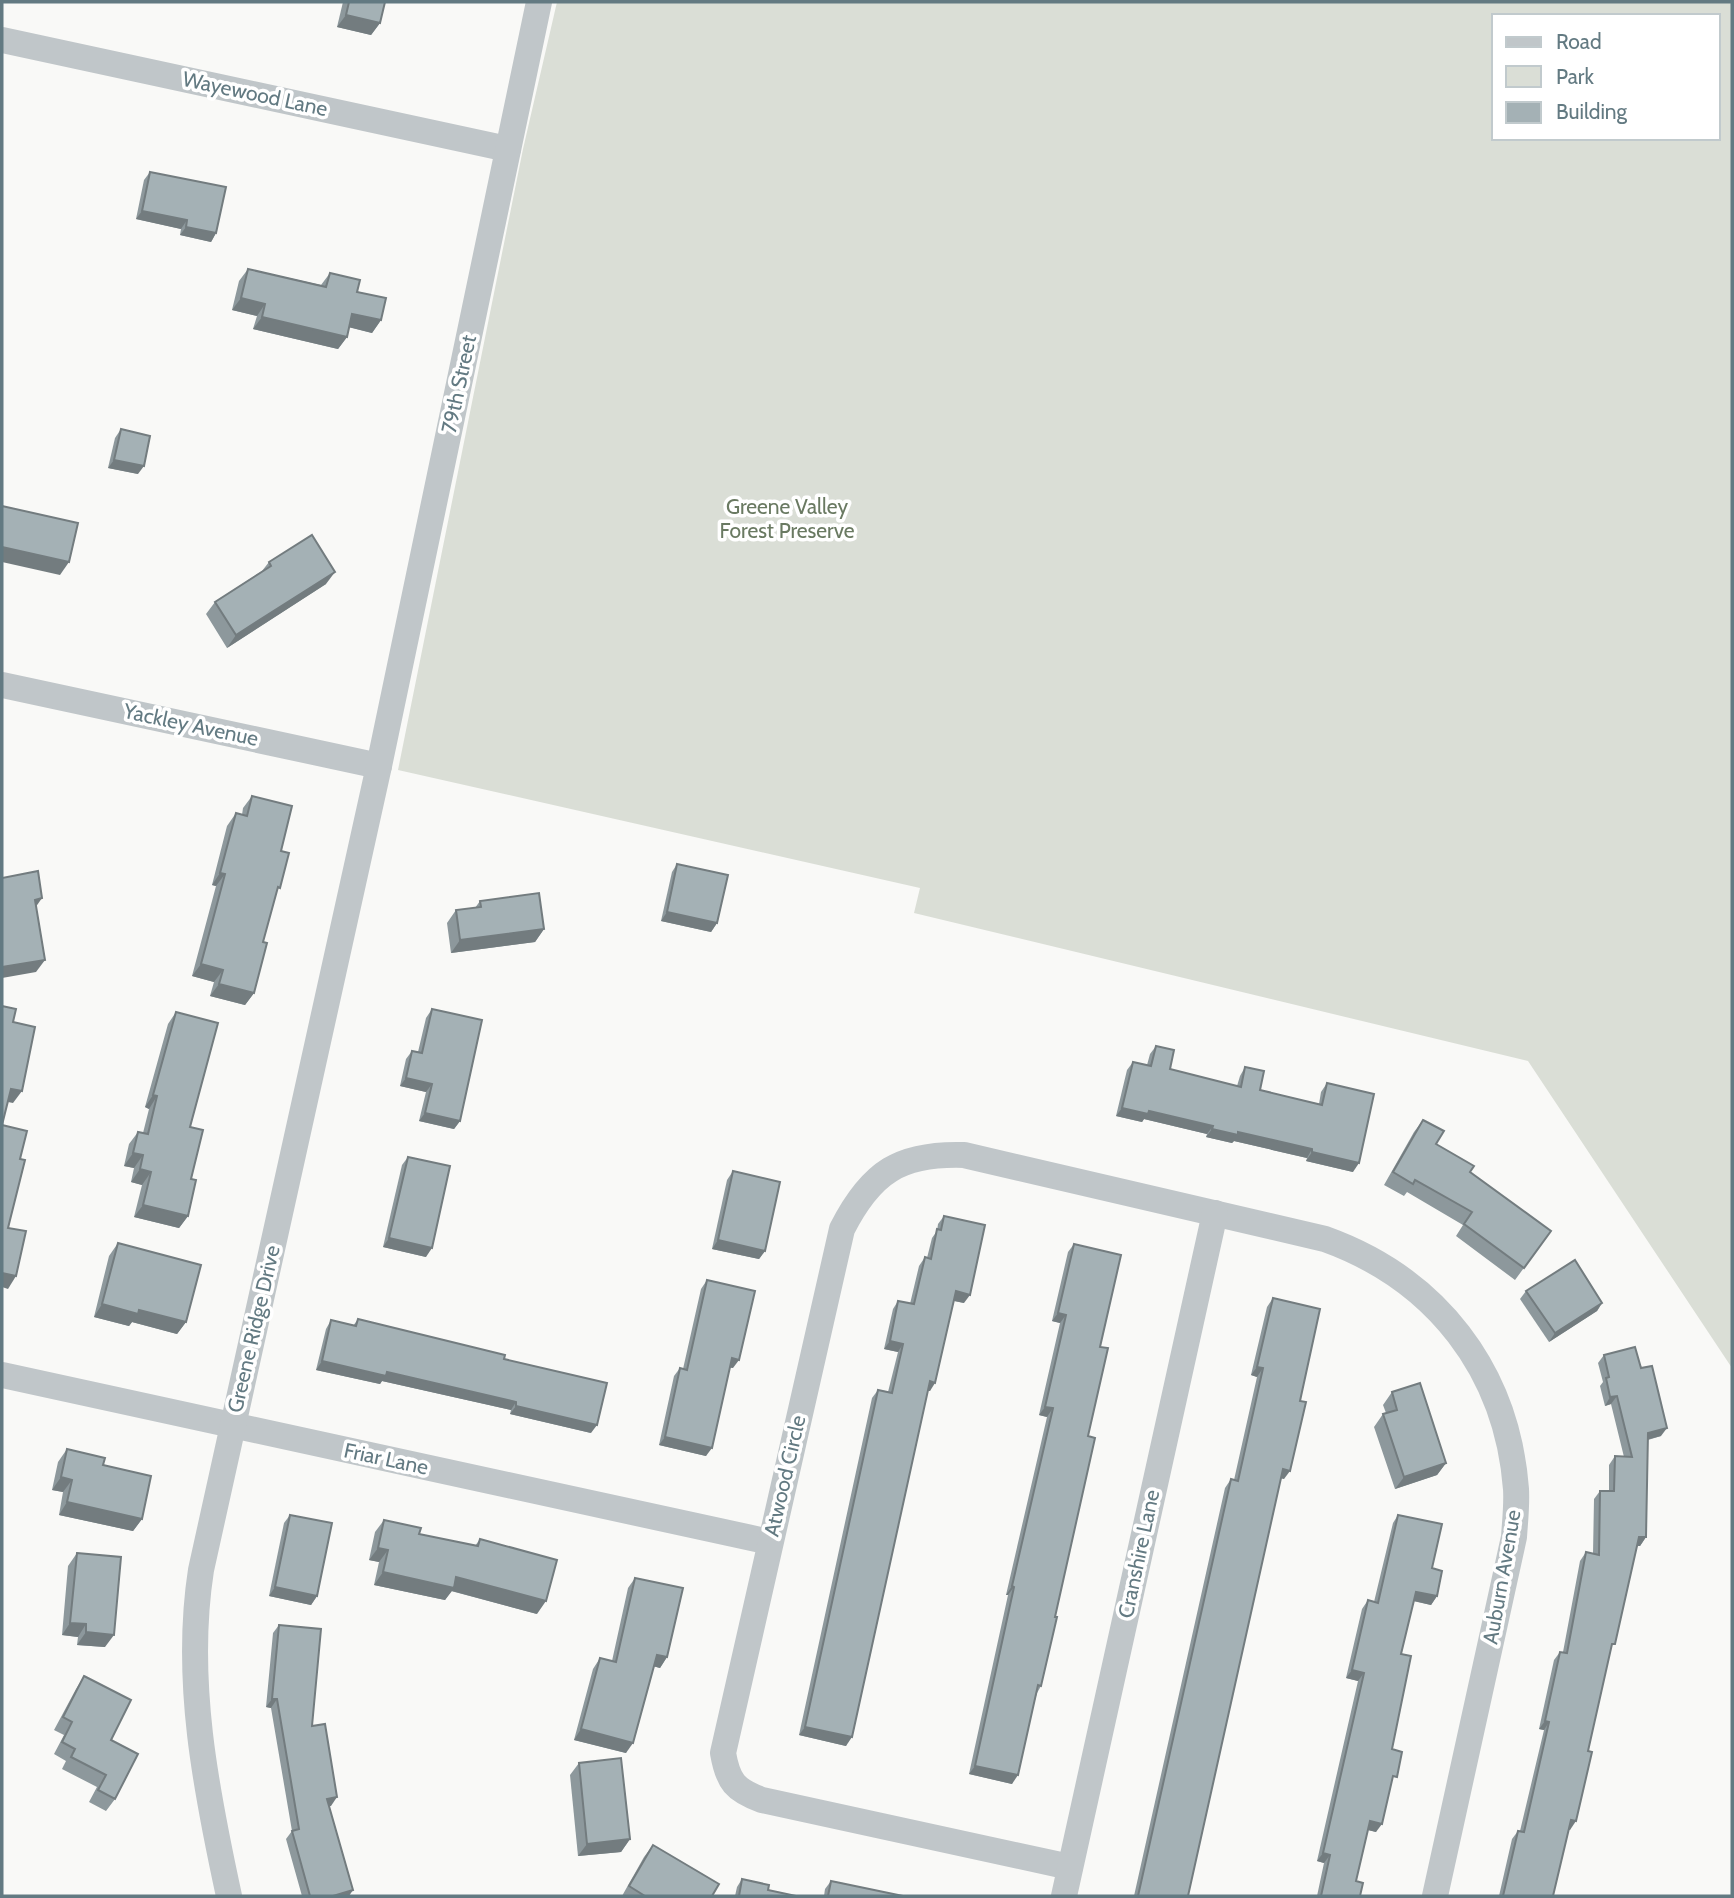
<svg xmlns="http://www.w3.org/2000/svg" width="1734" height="1898" viewBox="0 0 1734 1898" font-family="Cabin,sans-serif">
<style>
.green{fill:#daded6;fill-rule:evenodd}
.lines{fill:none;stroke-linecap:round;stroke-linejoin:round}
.street{stroke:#c0c6c9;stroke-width:26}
.wall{fill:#8d989c}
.shaded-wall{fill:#737c7f}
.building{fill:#a4b1b5;stroke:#737c7f;stroke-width:2}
.labels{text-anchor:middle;stroke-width:7;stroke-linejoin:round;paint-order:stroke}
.street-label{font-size:21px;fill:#637a82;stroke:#fff}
.park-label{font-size:21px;fill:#6a7a62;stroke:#fff}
</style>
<rect width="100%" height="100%" fill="#f9f9f7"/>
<path class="green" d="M557,2H1732V1368L1528,1061L914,913L920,888L398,770L523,149ZM1494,16H1718V138H1494Z"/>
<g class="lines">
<g class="street">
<polyline points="2,40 508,149"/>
<polyline points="2,685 379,766"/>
<polyline points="2,1375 770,1542"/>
<path d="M1070,1867L762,1800C735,1790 728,1782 723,1753L842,1229C871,1172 900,1153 964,1155L1325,1239C1436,1279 1507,1370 1516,1489C1517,1505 1515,1521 1514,1537L1435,1896"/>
<path d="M229,1896C206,1790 184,1679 201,1570L379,766L539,2"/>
<polyline points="1064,1896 1215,1213"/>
</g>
</g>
<g class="wall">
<polygon points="343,2 385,2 380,23 371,35 337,27"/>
<polygon points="150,172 216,233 211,242 180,235 181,229 136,219 144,180"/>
<polygon points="248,269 321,285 330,273 357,292 381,320 372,333 349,327 347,337 338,349 253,329 257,316 232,310 239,281"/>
<polygon points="121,429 138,474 108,468 115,438"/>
<polygon points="269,562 326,584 227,648 206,614 215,602 262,571"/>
<polygon points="252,796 281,851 276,893 263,942 254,993 245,1005 210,996 214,982 192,976 216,886 212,885 227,826 236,813 242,815 243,808"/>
<polygon points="677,864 717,923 711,932 661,921 672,872"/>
<polygon points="480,901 544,929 535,942 451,953 447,923 456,910 475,908"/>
<polygon points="432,1009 460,1121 454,1129 419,1121 426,1092 400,1086 406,1059 412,1051 418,1052 426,1018"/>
<polygon points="176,1012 190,1127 191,1179 188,1216 179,1228 134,1217 142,1185 131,1182 134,1168 124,1166 129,1144 138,1132 143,1133 149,1109 145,1107 168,1024"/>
<polygon points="1156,1046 1170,1069 1237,1086 1240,1076 1245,1067 1260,1090 1319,1104 1321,1092 1327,1083 1353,1172 1306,1161 1307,1158 1234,1141 1232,1143 1206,1137 1207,1134 1144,1119 1142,1122 1116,1116 1127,1070 1133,1062 1147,1065 1150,1054"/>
<polygon points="1423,1120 1436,1144 1470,1172 1551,1231 1515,1280 1456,1236 1463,1225 1407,1192 1404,1196 1384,1185 1414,1132"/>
<polygon points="408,1157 426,1257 383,1247 402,1165"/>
<polygon points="733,1171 765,1251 759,1259 712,1249 727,1180"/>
<polygon points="944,1216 964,1303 954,1301 930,1391 928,1391 846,1746 799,1735 872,1398 878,1390 888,1392 898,1352 884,1349 893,1309 898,1301 910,1304 919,1266 925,1257 927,1258 932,1238 937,1231 938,1224"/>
<polygon points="118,1243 186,1322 177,1334 132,1322 129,1326 94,1317 109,1256"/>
<polygon points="1074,1244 1100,1347 1088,1436 1041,1686 1037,1693 1012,1784 969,1774 1008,1595 1006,1595 1047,1417 1039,1415 1060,1323 1052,1321 1068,1252"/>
<polygon points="707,1280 733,1368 730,1367 706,1456 659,1445 674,1376 680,1368 683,1369 701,1289"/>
<polygon points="1526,1291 1602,1303 1597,1311 1549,1342 1520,1299"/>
<polygon points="1273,1298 1300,1401 1284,1479 1281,1478 1188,1896 1134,1896 1225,1488 1231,1479 1234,1480 1257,1377 1251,1375 1267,1307"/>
<polygon points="358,1319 504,1359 591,1433 510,1414 511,1410 382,1381 380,1384 316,1370 326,1329 331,1320 353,1326"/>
<polygon points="1604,1355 1641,1368 1661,1436 1648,1440 1646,1537 1640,1546 1637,1546 1610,1652 1570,1830 1568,1829 1553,1896 1499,1896 1512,1839 1518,1831 1520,1831 1544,1730 1539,1729 1554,1660 1560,1652 1563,1652 1580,1561 1586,1552 1593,1554 1594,1499 1600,1491 1609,1491 1609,1465 1615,1456 1624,1457 1611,1404 1605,1406 1600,1386 1603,1382 1598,1363"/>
<polygon points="1392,1392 1446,1463 1437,1475 1395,1489 1374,1427 1383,1414 1386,1413 1383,1405"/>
<polygon points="67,1449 103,1465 142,1519 133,1531 59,1515 63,1492 52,1490 58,1462"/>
<polygon points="290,1515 317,1596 311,1605 269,1596 284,1523"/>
<polygon points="1398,1515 1432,1568 1437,1596 1431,1605 1413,1601 1401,1654 1392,1749 1391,1786 1376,1832 1368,1830 1356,1881 1360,1896 1317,1896 1324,1863 1317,1861 1358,1681 1346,1678 1362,1609 1368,1600 1374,1602 1393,1523"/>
<polygon points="384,1520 419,1534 475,1546 480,1539 537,1614 451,1591 445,1600 374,1585 379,1562 369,1560 375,1532"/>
<polygon points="77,1553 105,1647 77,1645 78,1637 62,1635 68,1566"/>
<polygon points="635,1578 667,1657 660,1668 653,1666 626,1753 574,1740 593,1669 600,1658 612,1661 628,1588"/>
<polygon points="279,1625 312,1726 331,1806 329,1806 349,1896 302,1896 286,1839 292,1831 271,1708 266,1707 273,1633"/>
<polygon points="84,1676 111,1740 115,1799 106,1811 89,1802 97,1787 62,1769 66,1761 54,1754 64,1735 54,1730 76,1689"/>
<polygon points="579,1763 630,1839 621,1852 578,1856 570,1775"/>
<polygon points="653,1845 712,1896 622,1896 644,1857"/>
<polygon points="742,1879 768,1890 796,1896 735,1896 737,1887"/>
<polygon points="831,1881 903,1896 824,1896 825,1889"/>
</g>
<g class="shaded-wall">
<polygon points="346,15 380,23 371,35 337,27"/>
<polygon points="142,211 187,220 181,229 136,219"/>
<polygon points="186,227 216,233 211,242 180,235"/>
<polygon points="241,298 265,304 257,316 232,310"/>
<polygon points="352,314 381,320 372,333 344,326"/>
<polygon points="262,317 347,337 338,349 253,329"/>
<polygon points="114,460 144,466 138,474 108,468"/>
<polygon points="2,547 69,562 60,575 2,562"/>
<polygon points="335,572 326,584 227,648 236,635"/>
<polygon points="220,873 225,874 216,886 212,885"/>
<polygon points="42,898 33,911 35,900"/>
<polygon points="667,912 717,923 711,932 661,921"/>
<polygon points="544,929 535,942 451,953 460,940"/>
<polygon points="45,960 36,972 2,978 2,967"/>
<polygon points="201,964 223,970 214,982 192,976"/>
<polygon points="219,984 254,993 245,1005 210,996"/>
<polygon points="406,1078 432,1084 426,1092 400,1086"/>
<polygon points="11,1089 22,1091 13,1103 3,1101"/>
<polygon points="153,1095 157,1096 149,1109 145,1107"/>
<polygon points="1122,1108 1149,1111 1213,1126 1207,1134 1144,1119 1142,1122 1116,1116"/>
<polygon points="425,1113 460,1121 454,1129 419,1121"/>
<polygon points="1212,1129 1238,1132 1312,1149 1307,1158 1234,1141 1232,1143 1206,1137"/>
<polygon points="1312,1152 1359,1163 1353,1172 1306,1161"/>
<polygon points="133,1153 143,1155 134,1168 124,1166"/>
<polygon points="140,1169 151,1172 142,1185 131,1182"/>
<polygon points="143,1205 188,1216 179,1228 134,1217"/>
<polygon points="389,1238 432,1248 426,1257 383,1247"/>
<polygon points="718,1240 765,1251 759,1259 712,1249"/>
<polygon points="2,1273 16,1276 8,1289 2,1287"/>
<polygon points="956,1291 970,1295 964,1303 950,1300"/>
<polygon points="1602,1303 1597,1311 1549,1342 1555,1333"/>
<polygon points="102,1304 139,1310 186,1322 177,1334 132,1322 129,1326 94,1317"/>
<polygon points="1058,1313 1066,1315 1060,1323 1052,1321"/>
<polygon points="890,1341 903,1344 898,1352 884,1349"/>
<polygon points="732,1358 739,1360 733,1368 726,1367"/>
<polygon points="322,1361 387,1372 516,1402 511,1410 382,1381 380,1384 316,1370"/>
<polygon points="1257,1367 1263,1368 1257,1377 1251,1375"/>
<polygon points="930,1381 935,1383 930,1391 924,1390"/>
<polygon points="1617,1396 1611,1404 1605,1406 1610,1397"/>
<polygon points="516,1406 597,1425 591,1433 510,1414"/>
<polygon points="1045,1407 1053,1408 1047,1417 1039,1415"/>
<polygon points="1667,1428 1661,1436 1642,1441 1648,1433"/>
<polygon points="665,1437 712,1448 706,1456 659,1445"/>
<polygon points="1446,1463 1437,1475 1395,1489 1404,1477"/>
<polygon points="1283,1469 1290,1471 1284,1479 1277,1477"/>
<polygon points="61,1477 72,1480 63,1492 52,1490"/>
<polygon points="67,1502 142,1519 133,1531 59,1515"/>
<polygon points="1639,1537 1646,1537 1640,1546 1633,1546"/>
<polygon points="378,1548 388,1550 379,1562 369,1560"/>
<polygon points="383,1572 456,1577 546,1601 537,1614 452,1591 445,1600 374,1585"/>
<polygon points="1012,1586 1014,1587 1008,1595 1006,1595"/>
<polygon points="275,1587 317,1596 311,1605 269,1596"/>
<polygon points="1416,1592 1437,1596 1431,1605 1410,1600"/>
<polygon points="70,1623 86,1624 78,1637 62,1635"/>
<polygon points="86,1632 114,1635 105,1647 77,1645"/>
<polygon points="657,1655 667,1657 660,1668 649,1665"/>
<polygon points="1352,1670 1364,1673 1358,1681 1346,1678"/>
<polygon points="272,1699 277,1699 271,1708 266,1707"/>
<polygon points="1545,1721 1549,1722 1544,1730 1539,1729"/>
<polygon points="805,1727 852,1737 846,1746 799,1735"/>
<polygon points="581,1729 633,1743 626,1753 574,1740"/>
<polygon points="975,1766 1018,1775 1012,1784 969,1774"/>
<polygon points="337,1797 331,1806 321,1807 327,1799"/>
<polygon points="1571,1820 1576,1821 1570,1830 1565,1828"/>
<polygon points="1370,1821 1382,1824 1376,1832 1364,1829"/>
<polygon points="630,1839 621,1852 578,1856 587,1844"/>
<polygon points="1323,1853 1330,1855 1324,1863 1317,1861"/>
<polygon points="353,1890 349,1896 333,1896"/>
</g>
<g class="building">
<polygon points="349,2 385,2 380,23 346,15"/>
<polygon points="150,172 226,187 216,233 186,227 187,220 142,211"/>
<polygon points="248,269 326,287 330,273 360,280 357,292 386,298 381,320 352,314 347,337 262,317 265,304 241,298"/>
<polygon points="121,429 150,436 144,466 114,460"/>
<polygon points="2,506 78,523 69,562 2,547"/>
<polygon points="312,535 335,572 236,635 215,602 271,566 269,562"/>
<polygon points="252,796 292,806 281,851 289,853 280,888 278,887 263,942 267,943 254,993 219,984 223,970 201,964 225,874 220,873 236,813 247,816"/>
<polygon points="677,864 728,875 717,923 667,912"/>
<polygon points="38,871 42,898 35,900 45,960 2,967 2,878"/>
<polygon points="539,893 544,929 460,940 456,910 481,907 480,901"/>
<polygon points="2,1006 16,1009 13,1022 35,1027 22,1091 11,1089 2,1125 27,1131 20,1159 25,1160 8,1228 26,1231 16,1276 2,1273"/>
<polygon points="432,1009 482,1020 460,1121 425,1113 432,1084 406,1078 412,1051 422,1053"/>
<polygon points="176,1012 218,1023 190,1127 203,1130 191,1179 196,1180 188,1216 143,1205 151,1172 140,1169 143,1155 133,1153 138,1132 148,1134 157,1096 153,1095"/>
<polygon points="1156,1046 1174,1050 1170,1069 1241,1087 1245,1067 1264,1071 1260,1090 1322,1105 1327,1083 1374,1094 1359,1163 1312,1152 1312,1149 1238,1132 1238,1135 1212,1129 1213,1126 1149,1111 1148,1114 1122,1108 1133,1062 1151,1066"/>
<polygon points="1423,1120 1444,1131 1436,1144 1474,1166 1470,1172 1551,1231 1524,1268 1464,1224 1472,1212 1415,1180 1413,1184 1393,1172"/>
<polygon points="408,1157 450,1166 432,1248 389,1238"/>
<polygon points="733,1171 780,1182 765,1251 718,1240"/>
<polygon points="944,1216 985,1225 970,1295 956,1291 935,1383 930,1381 852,1737 805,1727 878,1390 892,1393 903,1344 890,1341 898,1301 914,1304 925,1257 931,1259 937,1229 941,1230"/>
<polygon points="118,1243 201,1265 186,1322 139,1310 138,1314 102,1304"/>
<polygon points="1074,1244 1121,1255 1100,1347 1108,1348 1088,1436 1095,1438 1055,1617 1057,1617 1041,1686 1038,1685 1018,1775 975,1766 1014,1587 1012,1586 1053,1408 1045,1407 1066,1315 1058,1313"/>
<polygon points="1575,1260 1602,1303 1555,1333 1526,1291"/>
<polygon points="707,1280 755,1291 739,1360 732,1358 712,1448 665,1437 680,1368 687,1370"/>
<polygon points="1273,1298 1320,1309 1300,1401 1306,1402 1290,1471 1283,1469 1188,1896 1138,1896 1231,1479 1238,1481 1263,1368 1257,1367"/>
<polygon points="358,1319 505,1355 504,1359 607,1383 597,1425 516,1406 516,1402 387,1372 386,1376 322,1361 331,1320 356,1326"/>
<polygon points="1635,1347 1641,1368 1652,1366 1667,1428 1648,1433 1646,1537 1639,1537 1615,1644 1612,1644 1588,1751 1592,1752 1576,1821 1571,1820 1553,1896 1503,1896 1518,1831 1524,1832 1549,1722 1545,1721 1560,1652 1567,1653 1586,1552 1599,1555 1600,1491 1614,1491 1615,1456 1632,1457 1617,1396 1610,1397 1606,1378 1609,1377 1604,1355"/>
<polygon points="1420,1383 1446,1463 1404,1477 1383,1414 1397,1410 1392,1392"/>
<polygon points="67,1449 105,1458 103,1465 151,1476 142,1519 67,1502 72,1480 61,1477"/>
<polygon points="290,1515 332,1523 317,1596 275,1587"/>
<polygon points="1398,1515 1442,1524 1432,1568 1442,1571 1437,1596 1416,1592 1401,1654 1411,1656 1392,1749 1402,1752 1397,1777 1393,1776 1382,1824 1370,1821 1356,1881 1363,1883 1360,1896 1321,1896 1330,1855 1323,1853 1364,1673 1352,1670 1368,1600 1378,1603"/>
<polygon points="384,1520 421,1528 419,1534 478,1546 480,1539 557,1560 546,1601 456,1577 454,1588 383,1572 388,1550 378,1548"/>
<polygon points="77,1553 121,1557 114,1635 86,1632 86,1624 70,1623"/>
<polygon points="635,1578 683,1588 667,1657 657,1655 633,1743 581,1729 600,1658 616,1662"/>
<polygon points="279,1625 321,1629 312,1726 325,1724 337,1797 327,1799 353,1890 333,1896 310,1896 292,1831 299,1829 277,1699 272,1699"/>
<polygon points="84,1676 131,1700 111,1740 138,1754 115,1799 98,1790 106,1775 71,1757 75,1749 62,1742 72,1722 63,1717"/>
<polygon points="621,1758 630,1839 587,1844 579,1763"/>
<polygon points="653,1845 719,1884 712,1896 645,1896 629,1886"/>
<polygon points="742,1879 769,1885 768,1890 796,1896 739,1896"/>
<polygon points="831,1881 903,1896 828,1896"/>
</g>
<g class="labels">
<g class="street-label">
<text transform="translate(255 94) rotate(12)" y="7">Wayewood Lane</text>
<text transform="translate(459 384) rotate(-78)" y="7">79th Street</text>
<text transform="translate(191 725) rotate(12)" y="7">Yackley Avenue</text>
<text transform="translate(254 1329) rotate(-77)" y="7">Greene Ridge Drive</text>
<text transform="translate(386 1459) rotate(12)" y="7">Friar Lane</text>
<text transform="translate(785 1476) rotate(-77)" y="7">Atwood Circle</text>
<text transform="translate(1139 1554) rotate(-78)" y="7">Cranshire Lane</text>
<text transform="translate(1502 1577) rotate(-80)" y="7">Auburn Avenue</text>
</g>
<g class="park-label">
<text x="787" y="514">Greene Valley<tspan x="787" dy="24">Forest Preserve</tspan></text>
</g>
</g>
<rect width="1734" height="1898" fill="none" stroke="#637a82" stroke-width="7"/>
<rect x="1492" y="14" width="228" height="126" fill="#ffffff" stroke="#c1cacd" stroke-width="2"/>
<rect x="1506" y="37" width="35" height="10" fill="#c0c6c9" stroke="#c1cacd" stroke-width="2"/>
<text x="1556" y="49" font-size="21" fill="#637a82">Road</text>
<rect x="1506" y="66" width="35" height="21" fill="#daded6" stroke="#c1cacd" stroke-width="2"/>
<text x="1556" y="84" font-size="21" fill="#637a82">Park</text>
<rect x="1506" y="102" width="35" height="21" fill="#a4b1b5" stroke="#c1cacd" stroke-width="2"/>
<text x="1556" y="119" font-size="21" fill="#637a82">Building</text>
</svg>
